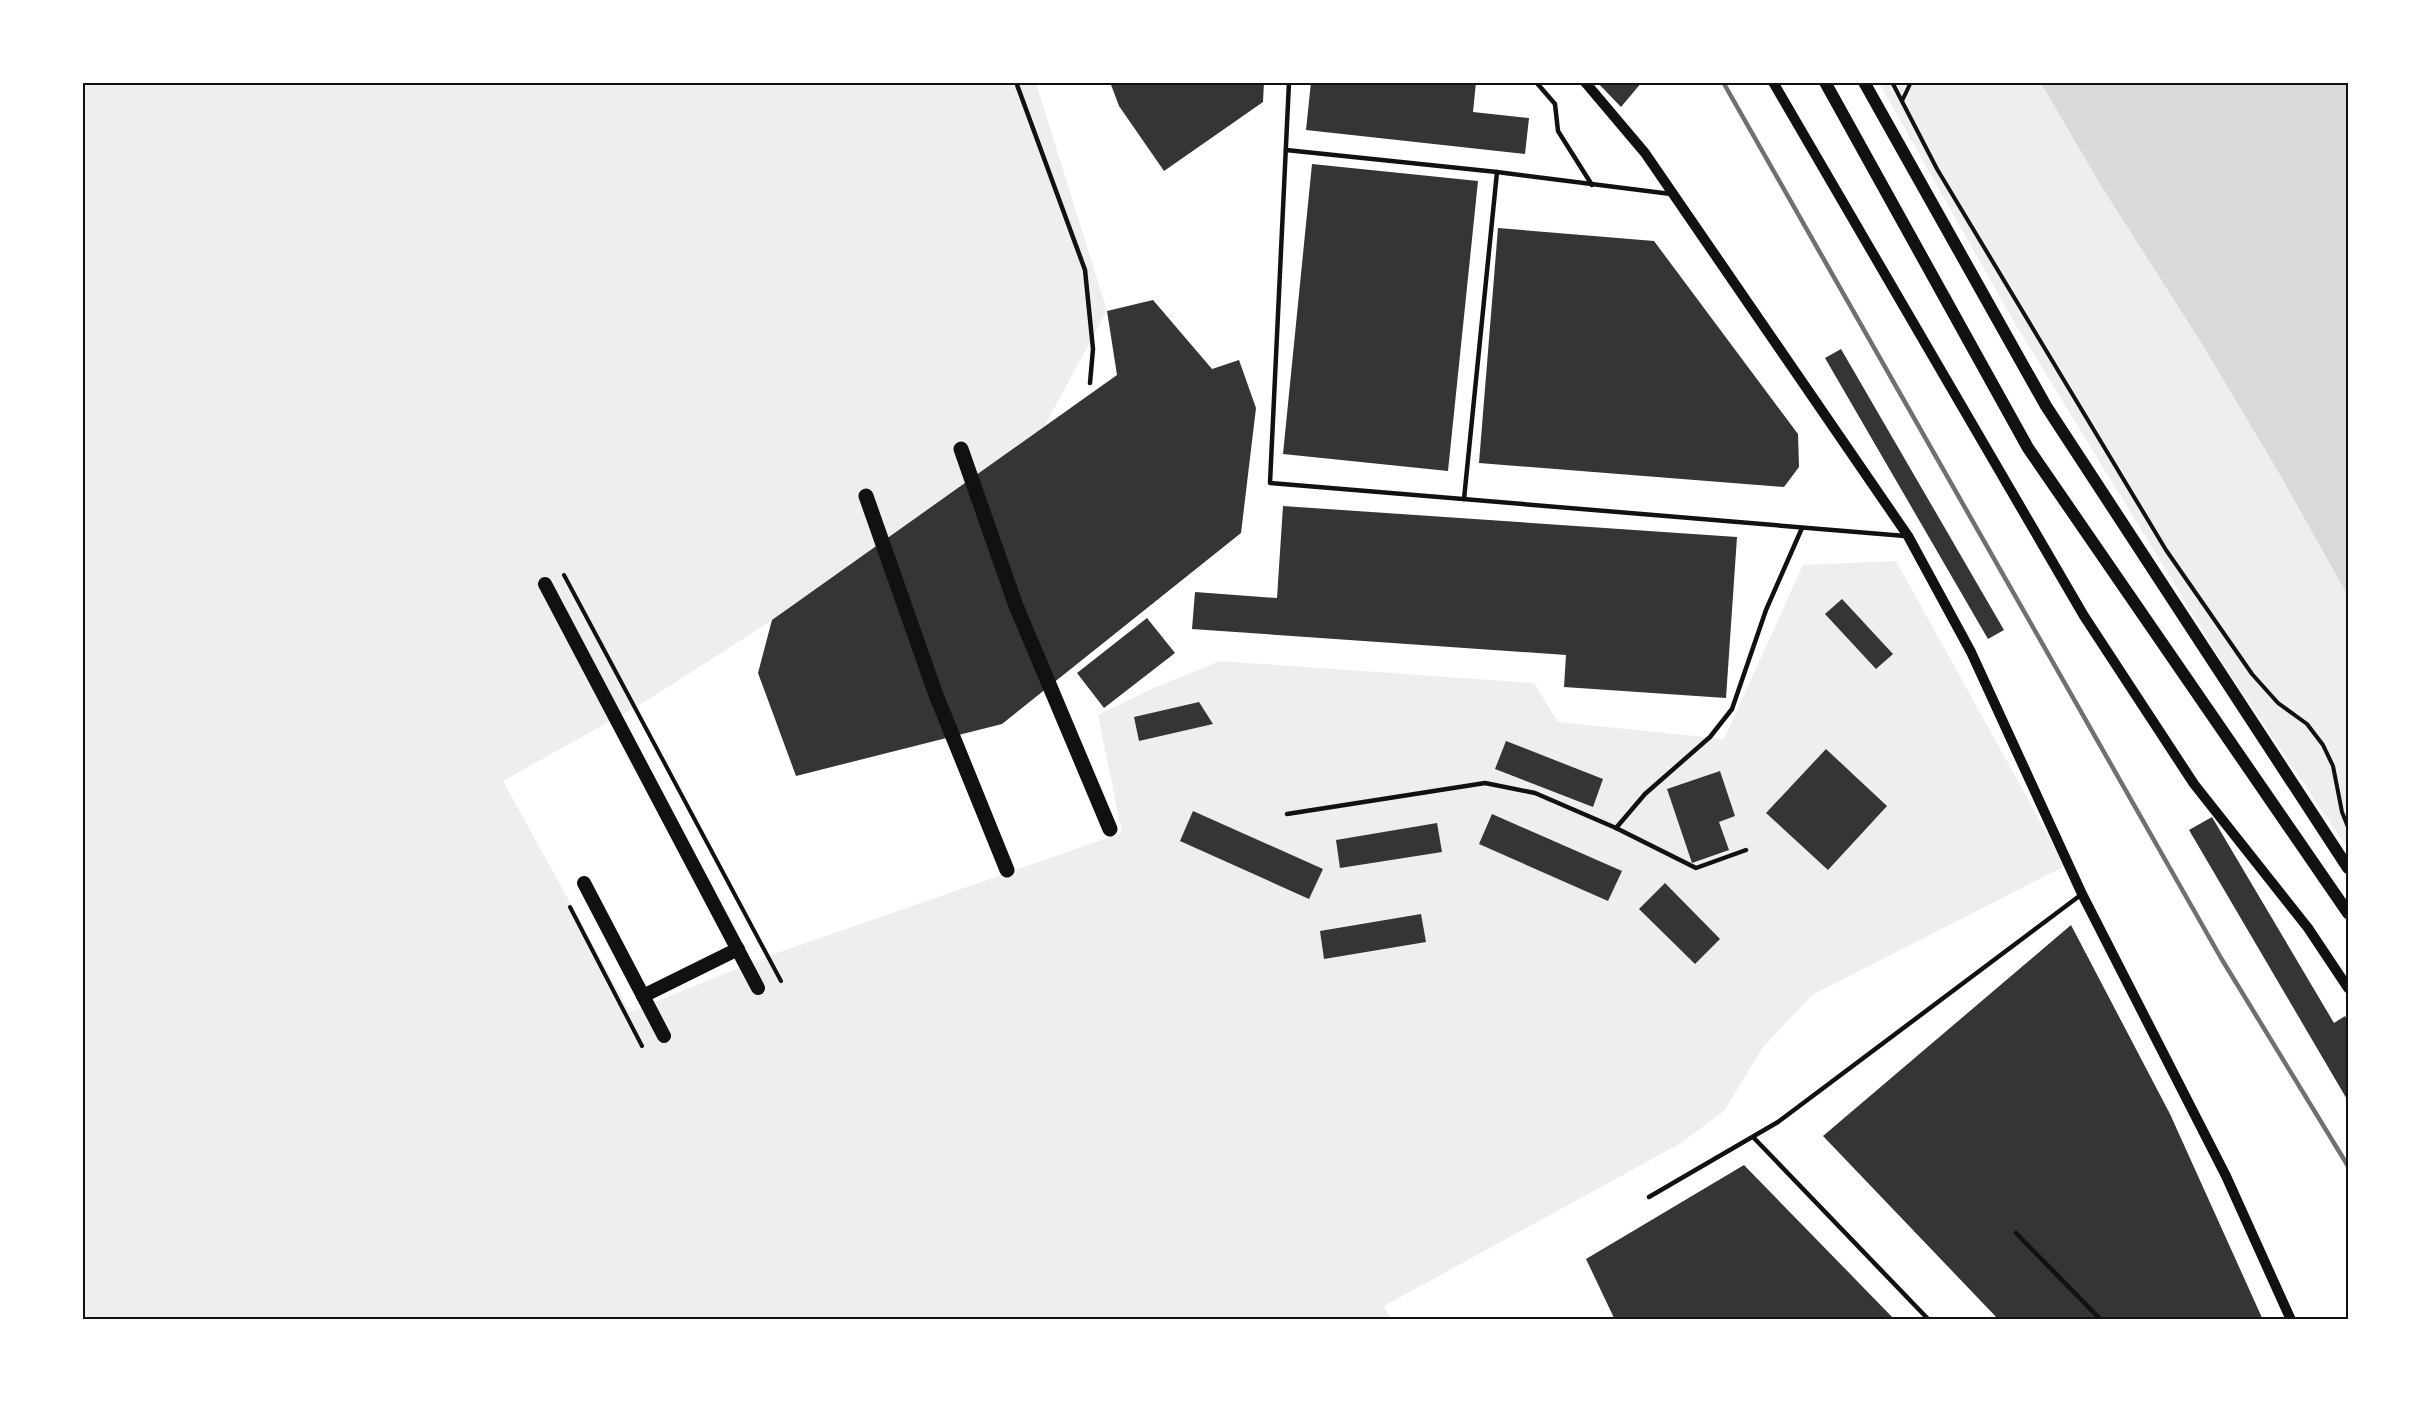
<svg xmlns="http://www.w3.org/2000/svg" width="2431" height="1402" viewBox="0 0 2431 1402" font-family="'Space Grotesk',sans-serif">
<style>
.green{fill:#eee}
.water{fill:#d9d9d9}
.building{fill:#353535}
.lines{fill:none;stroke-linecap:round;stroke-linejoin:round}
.path{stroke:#111;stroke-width:4}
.service{stroke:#111;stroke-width:4.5}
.tertiary{stroke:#111;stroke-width:10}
.secondary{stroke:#111;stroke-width:12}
.primary{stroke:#111;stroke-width:14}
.motorway{stroke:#111;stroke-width:15}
.rail{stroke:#707070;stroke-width:4.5}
.neatline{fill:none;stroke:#111;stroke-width:2}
</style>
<rect width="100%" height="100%" fill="#fff"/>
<g class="green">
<polygon points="82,83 1036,83 1107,311 1044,427 772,620 651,698 503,781 630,1012 774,954 1122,833 1098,715 1154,688 1220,661 1534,683 1558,722 1724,739 1803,565 1896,561 2065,866 1812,995 1763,1047 1724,1111 1681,1143 1384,1306 1391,1319 83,1319"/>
<polygon points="1879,83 2041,83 2098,181 2202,344 2276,468 2348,596 2348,849 2225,667 2013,320"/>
</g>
<polygon class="water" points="2041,83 2348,83 2348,596 2276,468 2202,344 2098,181"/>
<g class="building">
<polygon points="1110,82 1264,82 1263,102 1164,171 1119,106"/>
<polygon points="1311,82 1476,82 1473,112 1529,118 1525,154 1306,130"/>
<polygon points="1597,82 1642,82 1621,107"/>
<polygon points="1312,164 1478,181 1448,471 1283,454"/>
<polygon points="1498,228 1654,241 1798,434 1799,467 1784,487 1479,463"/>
<polygon points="1153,300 1212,369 1239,360 1256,408 1241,533 1002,724 796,776 758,673 772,620 1117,375 1107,311"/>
<polygon points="1841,349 2004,630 1988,639 1825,358"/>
<polygon points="1283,506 1737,537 1726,698 1564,687 1566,655 1192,629 1195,592 1277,598"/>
<polygon points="1842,599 1893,654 1876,669 1825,614"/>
<polygon points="1147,618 1175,653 1104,708 1077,673"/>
<polygon points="1199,702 1213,724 1139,741 1134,717"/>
<polygon points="1506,741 1603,779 1593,807 1495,769"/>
<polygon points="1826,749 1887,806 1828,870 1766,813"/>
<polygon points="1720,771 1735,816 1719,822 1729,850 1692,863 1667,789"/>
<polygon points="1193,811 1323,869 1309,899 1180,841"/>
<polygon points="1492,814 1622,871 1608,901 1479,844"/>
<polygon points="2212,817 2334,1023 2345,1016 2348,1022 2348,1101 2189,830"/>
<polygon points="1437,823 1442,852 1340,868 1336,840"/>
<polygon points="1665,883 1720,939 1695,964 1639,909"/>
<polygon points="1421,914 1426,942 1324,959 1320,931"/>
<polygon points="2071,925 2170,1114 2263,1320 1999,1320 1823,1136"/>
<polygon points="1744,1165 1895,1320 1615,1320 1586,1259"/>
</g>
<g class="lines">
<g class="path">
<polyline points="1892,82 1937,169 2166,550 2252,674 2278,703 2307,724 2323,745 2333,766 2342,812 2348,827"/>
<polyline points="1902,101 1911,82"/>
<polyline points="564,575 781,981"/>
<polyline points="570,907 642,1046"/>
</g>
<g class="service">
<polyline points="1016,82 1085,270 1093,349 1090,383"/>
<polyline points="1289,82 1270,483 1905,536"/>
<polyline points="1536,82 1555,104 1558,131 1592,185"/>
<polyline points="1286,150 1497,172 1671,194"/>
<polyline points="1464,499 1497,172"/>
<polyline points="1287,814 1485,783 1535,793 1616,828 1696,868 1746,850"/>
<polyline points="1616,828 1645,794 1710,737 1732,709 1766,610 1802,528"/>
<polyline points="1753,1137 1929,1320"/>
<polyline points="1649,1197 1778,1122 2082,894"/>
<polyline points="2016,1233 2101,1320"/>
</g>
<g class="tertiary">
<polyline points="1585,82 1645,153 1908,536 1971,652 2082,894 2226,1176 2291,1320"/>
<polyline points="1773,82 2084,616 2194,784 2308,928 2348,988"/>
</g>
<g class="secondary">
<polyline points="1825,82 2028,448 2348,913"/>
<polyline points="1864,82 2046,406 2348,868"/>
</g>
<g class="primary">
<polyline points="545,584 758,988"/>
<polyline points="584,883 664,1036"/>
<polyline points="643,996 738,949"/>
</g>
<g class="motorway">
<polyline points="961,449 1016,606 1110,829"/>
<polyline points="866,496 936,695 1007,870"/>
</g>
<polyline class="rail" points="1723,82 2221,958 2348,1166"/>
</g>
<rect width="2431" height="1402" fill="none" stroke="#ffffff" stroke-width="168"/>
<rect x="84" y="84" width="2263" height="1234" class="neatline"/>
</svg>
